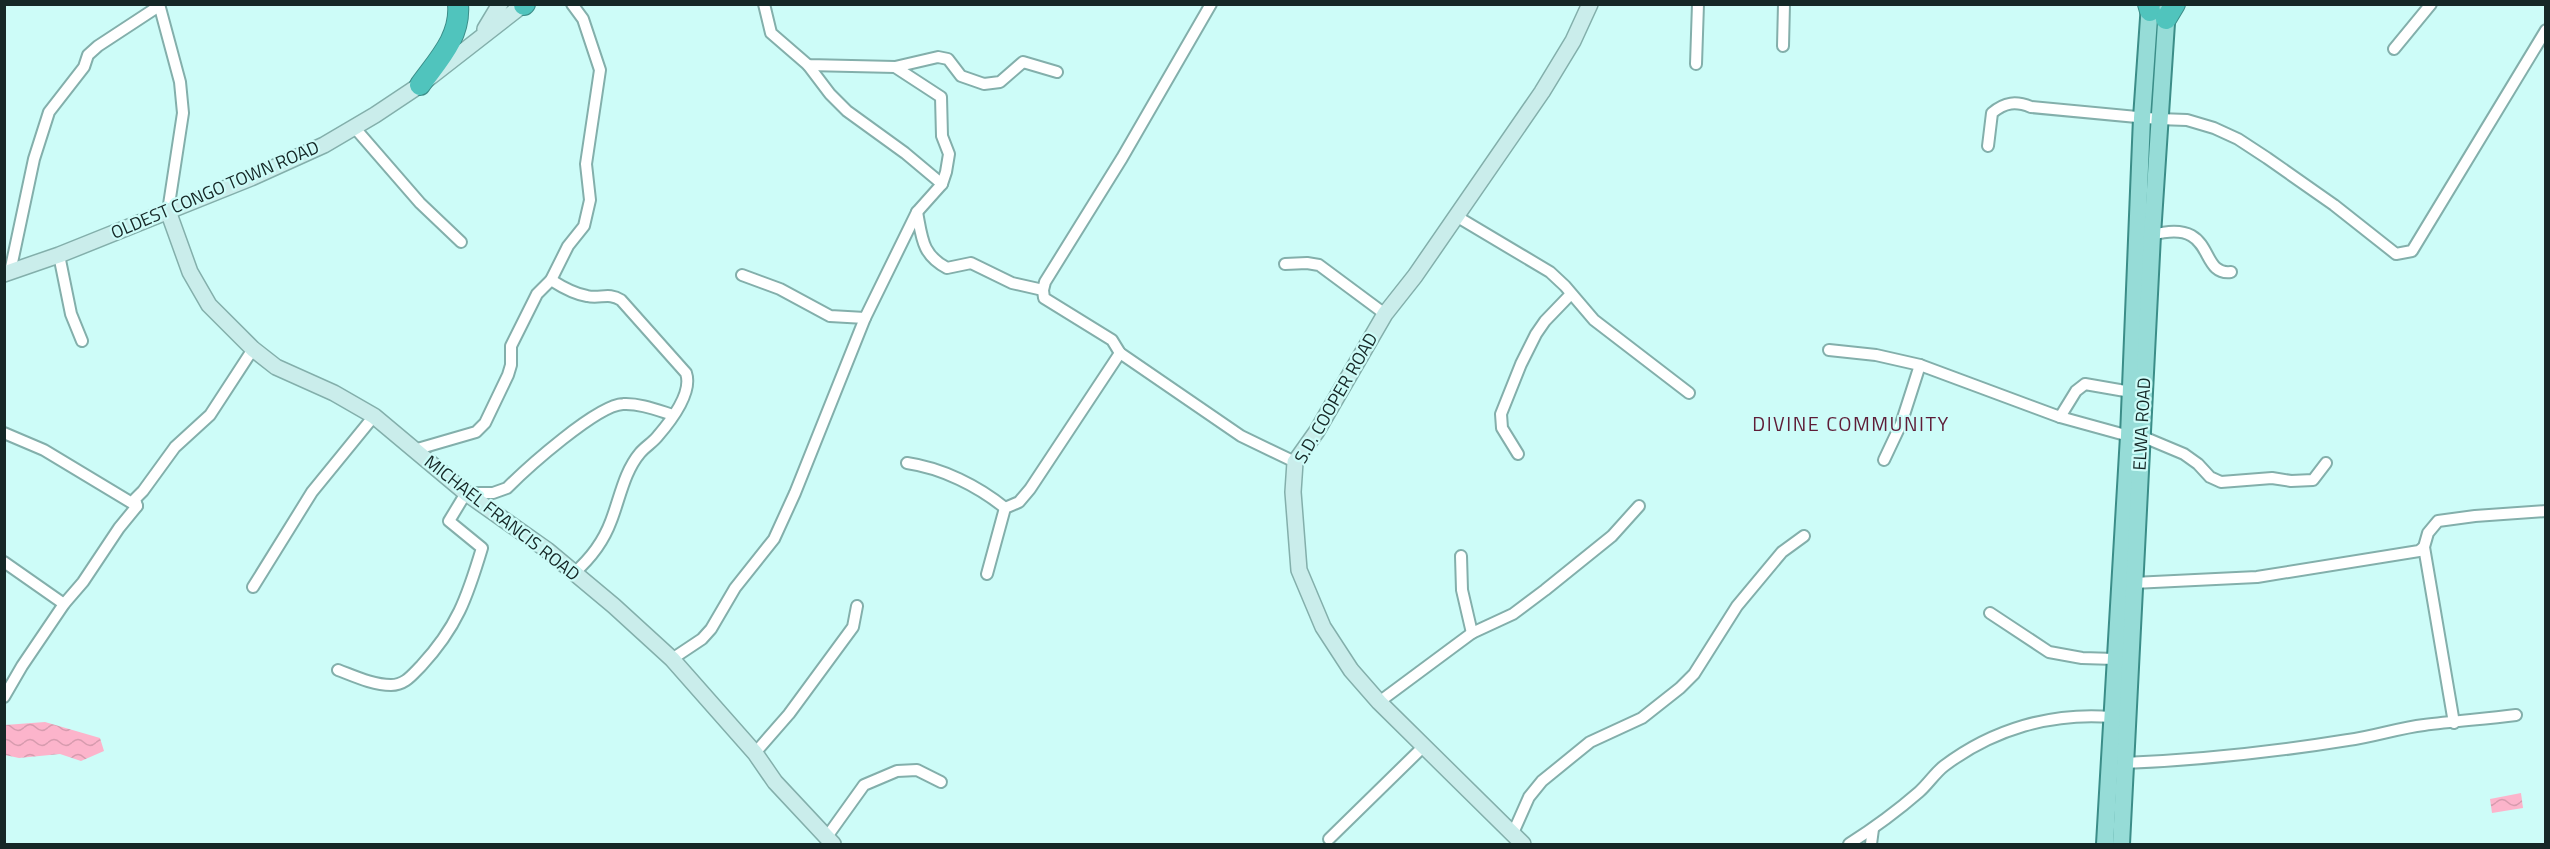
<svg xmlns="http://www.w3.org/2000/svg" width="2550" height="849" viewBox="0 0 2550 849" font-family="'Titillium Web',sans-serif">
<style>
.water{fill:url(#water-waves)}
.lines{fill:none;stroke-linecap:round;stroke-linejoin:round}
.street-casing{stroke:#83afab;stroke-width:14}
.secondary-casing{stroke:#83afab;stroke-width:18}
.primary-casing{stroke:#3b8d88;stroke-width:20}
.highway-casing{stroke:#3b8d88;stroke-width:22}
.street{stroke:#fff;stroke-width:10}
.secondary{stroke:#caedeb;stroke-width:15}
.primary{stroke:#96dcd7;stroke-width:16}
.highway{stroke:#50c4bd;stroke-width:20}
.labels{text-anchor:middle;stroke-width:4.5;stroke-linejoin:round;paint-order:stroke}
.street-label{font-size:18px;fill:#152726;stroke:#cdfcf8}
.neighbourhood-label{font-size:20px;letter-spacing:1.5px;fill:#5e1c37;stroke:#cdfcf8}
</style>
<defs>
<pattern id="water-waves" width="16" height="10" patternUnits="userSpaceOnUse" patternTransform="scale(1.5)"><rect width="16" height="10" fill="#fcb4cb"/><path d="M0 5q4-4 8 0t8 0" fill="none" stroke="#d79bae"/></pattern>
</defs>
<rect width="100%" height="100%" fill="#cdfcf8"/>
<g class="water">
<polygon points="45,722 100,738 104,751 81,761 60,754 19,758 5,755 5,725"/>
<polygon points="2521,793 2523,808 2492,813 2490,799"/>
</g>
<g class="lines">
<g class="street-casing">
<g id="street">
<polyline points="159,4 180,82 183,113 168,211"/>
<polyline points="764,4 771,33 808,65 895,67 938,57 948,59 961,76 984,84 1000,82 1023,62 1057,72"/>
<polyline points="1211,4 1122,158 1045,282 1043,290 1044,298 1112,340 1120,353 1241,436 1295,462"/>
<polyline points="1783,46 1784,4"/>
<polyline points="2394,49 2431,4"/>
<polyline points="1696,64 1698,4"/>
<polyline points="808,65 830,94 847,111 905,153 942,184"/>
<polyline points="354,127 420,203 461,242"/>
<path d="M1988,146L1992,113C2005,102 2016,101 2031,107L2158,119L2187,120L2214,128L2238,139L2267,158L2334,205L2396,254L2412,251L2546,30"/>
<path d="M917,212C922,238 922,255 947,268L971,263L1012,283L1043,290"/>
<polyline points="1456,216 1550,272 1565,286 1594,320 1689,393"/>
<path d="M2152,235C2218,217 2197,276 2231,272"/>
<polyline points="59,255 71,314 82,341"/>
<polyline points="1285,264 1307,263 1319,265 1385,314"/>
<polyline points="10,272 34,159 49,112 84,67 88,55 98,46 159,6"/>
<polyline points="742,275 780,289 830,316 865,318"/>
<path d="M551,280C562,287 574,294 587,296C600,299 609,292 621,300L686,373C693,393 670,422 657,437C652,443 645,447 640,453C624,472 620,498 611,521C604,540 590,559 574,573"/>
<polyline points="1829,350 1876,355 1920,365 2060,417 2129,436"/>
<polyline points="2060,417 2076,391 2085,384 2131,392"/>
<polyline points="4,433 44,450 137,506"/>
<polyline points="2141,436 2184,454 2198,464 2210,477 2221,482 2272,478 2291,481 2313,480 2326,463"/>
<polyline points="414,450 476,432 485,423 508,375 511,365 511,346 537,294 551,280 568,246 584,226 590,200 586,164 600,70 583,19 572,4"/>
<polyline points="1518,454 1502,428 1501,414 1521,364 1536,334 1545,321 1571,294"/>
<polyline points="1884,460 1901,424 1920,365"/>
<path d="M907,463C942,468 978,486 1005,508"/>
<polyline points="1461,556 1462,590 1472,633"/>
<polyline points="4,562 64,604"/>
<polyline points="987,574 1005,508 1019,502 1030,489 1120,353"/>
<polyline points="2133,583 2257,577 2419,551 2424,547"/>
<polyline points="253,587 312,492 374,416"/>
<polyline points="1990,613 2049,652 2082,658 2115,659"/>
<polyline points="672,659 702,639 711,629 735,588 774,539 795,493 865,318 917,212 942,184 946,172 949,154 942,136 941,97 895,67"/>
<path d="M338,670C354,676 373,685 391,685C405,685 412,675 421,666C457,627 467,598 482,548L449,521L466,493H493L507,488C527,468 597,405 623,404C639,403 657,410 673,415"/>
<polyline points="4,697 22,666 64,604 83,582 119,528 137,506 135,499 143,491 175,447 210,415 253,349"/>
<polyline points="1379,702 1472,633 1513,614 1545,590 1612,536 1639,506"/>
<polyline points="2454,723 2424,547 2428,533 2438,521 2475,516 2546,511"/>
<polyline points="755,753 789,714 853,627 857,606"/>
<path d="M2124,763C2199,760 2274,752 2348,740C2373,737 2398,728 2424,725C2454,721 2485,719 2516,715"/>
<polyline points="1513,833 1529,797 1542,781 1590,742 1642,718 1680,688 1694,674 1737,606 1782,552 1804,536"/>
<polyline points="826,838 864,785 897,771 917,770 941,782"/>
<polyline points="1329,839 1424,746"/>
<path d="M1849,844C1874,828 1896,812 1919,792C1928,784 1935,773 1944,766C1993,729 2052,712 2112,717"/>
<polyline points="1871,844 1873,829"/>
</g>
</g>
<g class="secondary-casing">
<g id="secondary">
<polyline points="485,29 500,4"/>
<polyline points="168,211 190,272 209,305 253,349 276,367 334,393 374,416 466,493 547,550 614,606 672,659 755,753 775,782 833,844"/>
<polyline points="4,274 59,255 251,178 324,145 375,115 420,85 524,4"/>
<polyline points="1523,844 1379,702 1351,670 1323,627 1299,570 1293,492 1295,462 1317,431 1385,314 1415,276 1542,92 1573,41 1590,4"/>
</g>
</g>
<g class="primary-casing">
<g id="primary">
<polyline points="2105,844 2129,436 2142,118 2150,4"/>
<polyline points="2121,844 2152,235 2167,8"/>
</g>
</g>
<g class="highway-casing">
<g id="highway">
<polyline points="2148,4 2150,11"/>
<polyline points="524,5 525,4"/>
<polyline points="2166,19 2175,4"/>
<path d="M420,85C438,60 461,37 458,4"/>
</g>
</g>
<use href="#street" class="street"/>
<use href="#secondary" class="secondary"/>
<use href="#primary" class="primary"/>
<use href="#highway" class="highway"/>
</g>
<g class="labels">
<g class="street-label">
<text transform="translate(215 190) rotate(-23)" y="6">OLDEST CONGO TOWN ROAD</text>
<text transform="translate(1336 398) rotate(-60)" y="6">S.D. COOPER ROAD</text>
<text transform="translate(2142 424) rotate(-87)" y="6">ELWA ROAD</text>
<text transform="translate(502 518) rotate(38)" y="6">MICHAEL FRANCIS ROAD</text>
</g>
<g class="neighbourhood-label">
<text x="1851" y="431">DIVINE COMMUNITY</text>
</g>
</g>
<rect width="2550" height="849" fill="none" stroke="#152726" stroke-width="12"/>
</svg>
